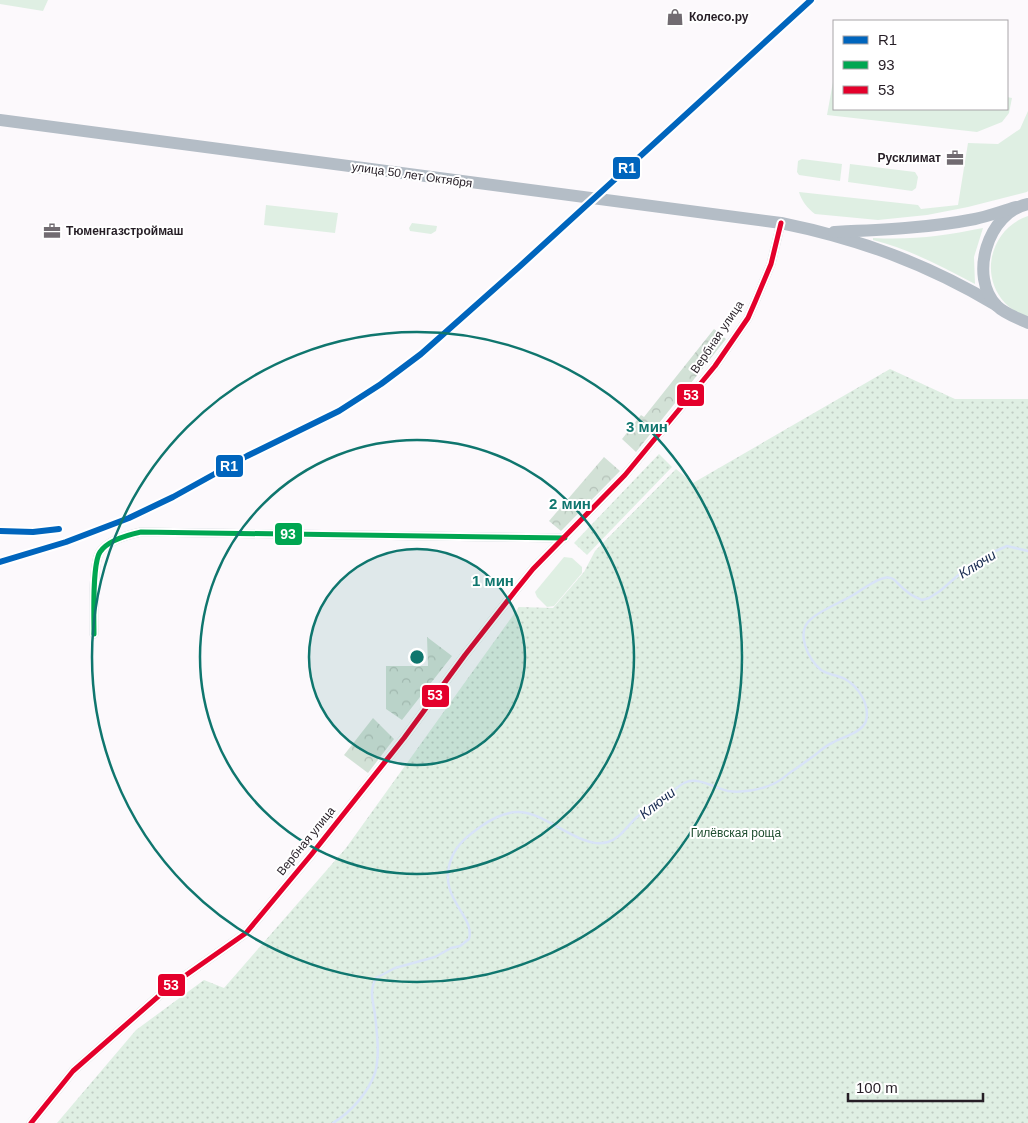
<svg xmlns="http://www.w3.org/2000/svg" width="1028" height="1123" viewBox="0 0 1028 1123" font-family="Arial,sans-serif">
<style>
.green{fill:#dfefe3}
.forest{fill:url(#forest-crowns)}
.park{fill:url(#park-dots)}
.lines{fill:none;stroke-linecap:round;stroke-linejoin:round}
.stream{stroke:#d8e3f8;stroke-width:2.5}
.minor{stroke:#c0c7cf;stroke-width:9}
.secondary{stroke:#b4bdc6;stroke-width:12}
.bus-1-casing{stroke:#fff;stroke-width:9}
.bus-2-casing{stroke:#fff;stroke-width:9}
.bus-1{stroke:#00a651;stroke-width:5}
.bus-2{stroke:#e4002b;stroke-width:5}
.rail-1-casing{stroke:#fff;stroke-width:10}
.rail-1{stroke:#0065bd;stroke-width:6}
.ring{fill:none;stroke:#0f766e;stroke-width:2.5}
.labels{text-anchor:middle;stroke-width:4;stroke-linejoin:round;paint-order:stroke}
.poi-label{font-size:12px;font-weight:bold;fill:#261e26;stroke:#fff;text-anchor:start}
.street-label{font-size:12px;fill:#261e26;stroke:#fff}
.park-label{font-size:12px;fill:#1f4e2f;stroke:#fff}
.water-label{font-size:14px;font-style:italic;fill:#172a50;stroke:#fff}
.centre{fill:#0f766e;stroke:#fff;stroke-width:2.5}
.ring-label{font-size:15px;text-anchor:middle;font-weight:bold;fill:#0f766e;stroke:#fff;stroke-width:4;stroke-linejoin:round;paint-order:stroke}
.line-badge{stroke:#fff;stroke-width:2}
.badge-label{font-size:14px;text-anchor:middle;font-weight:bold;fill:#fff}
</style>
<defs>
<pattern id="forest-crowns" width="20" height="18" patternUnits="userSpaceOnUse" patternTransform="scale(1.25)"><rect width="20" height="18" fill="#d2e1d6"/><path d="M2 6a3 3 0 1 1 6 0M12 15a3 3 0 1 1 6 0" fill="none" stroke="#b4c1b8"/></pattern>
<pattern id="park-dots" width="8" height="8" patternUnits="userSpaceOnUse" patternTransform="scale(1.25)"><rect width="8" height="8" fill="#dfefe3"/><path d="M2 2h.1M6 6h.1" fill="none" stroke="#bfccc3" stroke-width="1.8" stroke-linecap="round"/></pattern>
</defs>
<rect width="100%" height="100%" fill="#fcf9fc"/>
<g class="green">
<polygon points="0,0 48,0 43,11 0,4"/>
<polygon points="833,82 834,82 834,109 1007,109 1007,97 1012,98 1009,113 1002,122 977,132 827,115"/>
<path d="M1028,111V191L1027,192L968,207L927,215L878,220L815,214C808,209 801,200 799,192L918,205L921,209L958,205L968,143L998,144L1020,129Z"/>
<polygon points="802,159 842,164 840,181 799,175 797,172 798,161"/>
<polygon points="850,164 915,172 918,177 916,188 912,191 848,182"/>
<polygon points="266,205 338,213 335,233 264,225"/>
<path d="M1028,216V317C1020,313 1011,310 1005,303C978,274 992,228 1028,216Z"/>
<polygon points="412,223 437,226 436,231 431,234 410,231 409,228"/>
<path d="M983,228L974,257L975,284C943,267 909,249 873,240V238C914,240 943,236 983,228Z"/>
<polygon points="564,557 572,558 582,567 582,573 554,606 547,607 537,597 535,592"/>
</g>
<g class="forest">
<polygon points="714,329 726,339 636,452 622,439 641,415 644,417"/>
<polygon points="604,457 620,471 561,531 549,521"/>
<polygon points="427,637 452,656 402,720 386,709 386,666 428,666"/>
<polygon points="373,718 394,739 368,773 344,755"/>
</g>
<g class="park">
<polygon points="890,369 955,399 1028,399 1028,1123 57,1123 136,1030 204,980 224,988 346,848 519,607 553,608 584,572 595,551 676,469 693,483"/>
<polygon points="659,454 672,467 587,555 574,543"/>
</g>
<g class="lines">
<path class="stream" d="M333,1123C351,1112 368,1093 375,1073C380,1056 377,1033 375,1015C373,1001 369,991 376,978L395,968L435,957L451,948L460,946L469,939C476,915 435,898 452,857C457,844 469,835 480,827C524,796 539,820 579,838C589,842 597,845 608,842C621,838 627,826 636,818C646,809 656,803 667,796C673,792 678,786 684,783C698,776 714,788 728,791C741,793 761,790 773,784C781,781 787,774 794,770C801,765 808,760 815,755C820,751 825,746 832,743C842,737 862,733 866,721C870,705 859,687 845,679C838,675 828,675 821,670C808,659 795,632 811,619C822,609 845,601 858,592C904,561 886,587 922,600L929,598L940,591L969,566L991,553L1007,546L1028,551"/>
<g class="minor">
<path d="M94,634C94,618 92,564 100,552C108,540 127,535 141,532L565,538"/>
<polyline points="31,1123 73,1071 169,987 246,933 311,855 404,738 465,655 516,590 533,569 625,475 715,366 748,318 755,302 771,264 781,223"/>
</g>
<g class="secondary">
<path d="M0,120L781,223C860,239 927,264 996,305"/>
<path d="M1028,204C988,212 968,277 997,306C1005,314 1018,318 1028,323"/>
<path d="M834,232C881,230 929,228 975,219C989,216 1002,211 1016,207"/>
</g>
<g class="bus-1-casing">
<path id="bus-1" d="M94,634C94,618 92,564 100,552C108,540 127,535 141,532L565,538"/>
</g>
<g class="bus-2-casing">
<polyline id="bus-2" points="31,1123 73,1071 169,987 246,933 311,855 404,738 465,655 516,590 533,569 625,475 715,366 748,318 755,302 771,264 781,223"/>
</g>
<use href="#bus-1" class="bus-1"/>
<use href="#bus-2" class="bus-2"/>
<g class="rail-1-casing">
<g id="rail-1">
<polyline points="0,531 33,532 59,529"/>
<polyline points="0,562 66,542 129,518 173,497 247,456 339,411 381,384 421,354 519,267 811,0"/>
</g>
</g>
<use href="#rail-1" class="rail-1"/>
</g>
<circle cx="417" cy="657" r="108" fill="#0f766e" fill-opacity=".12"/>
<g class="ring">
<circle cx="417" cy="657" r="108"/>
<circle cx="417" cy="657" r="217"/>
<circle cx="417" cy="657" r="325"/>
</g>
<defs>
<g id="shop-bare" transform="scale(1.35)"><path d="M-5-2.5h2.3a2.7 3.5 0 0 1 5.4 0H5L5.5 6h-11ZM-1.5-2.5h3a1.5 2.3 0 0 0-3 0Z" fill="#716b71" stroke="#fff" stroke-width="2.5" paint-order="stroke"/></g>
<g id="office-bare" transform="scale(1.35)"><path d="M-6-3h4V-5.5h4V-3h4V5H-6ZM-1-4.5V-3h2v-1.5ZM-6 0V1H6V0Z" fill="#716b71" stroke="#fff" stroke-width="2.5" paint-order="stroke"/></g>
</defs>
<g fill-rule="evenodd">
<use href="#shop-bare" x="675" y="17"/>
<use href="#office-bare" x="955" y="158"/>
<use href="#office-bare" x="52" y="231"/>
</g>
<g class="labels">
<g class="poi-label">
<text x="689" y="21">Колесо.ру</text>
<text x="941" y="162" text-anchor="end">Русклимат</text>
<text x="66" y="235">Тюменгазстроймаш</text>
</g>
<g class="street-label">
<text transform="translate(412 175) rotate(8)" y="4">улица 50 лет Октября</text>
<text transform="translate(717 337) rotate(-56)" y="4">Вербная улица</text>
<text transform="translate(306 841) rotate(-51)" y="4">Вербная улица</text>
</g>
<g class="park-label">
<text x="736" y="837">Гилёвская роща</text>
</g>
<g class="water-label">
<text transform="translate(977 564) rotate(-32)" y="5">Ключи</text>
<text transform="translate(657 803) rotate(-38)" y="5">Ключи</text>
</g>
</g>
<circle cx="417" cy="657" r="8" class="centre"/>
<g class="ring-label">
<text x="647" y="432">3 мин</text>
<text x="570" y="509">2 мин</text>
<text x="493" y="586">1 мин</text>
</g>
<g class="line-badge">
<rect x="612" y="156" width="29" height="24" rx="5" fill="#0065bd"/>
<rect x="676" y="383" width="29" height="24" rx="5" fill="#e4002b"/>
<rect x="215" y="454" width="29" height="24" rx="5" fill="#0065bd"/>
<rect x="274" y="522" width="29" height="24" rx="5" fill="#00a651"/>
<rect x="421" y="684" width="29" height="24" rx="5" fill="#e4002b"/>
<rect x="157" y="973" width="29" height="24" rx="5" fill="#e4002b"/>
</g>
<g class="badge-label">
<text x="627" y="173">R1</text>
<text x="691" y="400">53</text>
<text x="229" y="471">R1</text>
<text x="288" y="539">93</text>
<text x="435" y="700">53</text>
<text x="171" y="990">53</text>
</g>
<rect x="833" y="20" width="175" height="90" fill="#ffffff" stroke="#a8a5a8"/>
<rect x="843" y="36" width="25" height="8" fill="#0065bd" stroke="#a8a5a8"/>
<text x="878" y="45" font-size="15" fill="#261e26">R1</text>
<rect x="843" y="61" width="25" height="8" fill="#00a651" stroke="#a8a5a8"/>
<text x="878" y="70" font-size="15" fill="#261e26">93</text>
<rect x="843" y="86" width="25" height="8" fill="#e4002b" stroke="#a8a5a8"/>
<text x="878" y="95" font-size="15" fill="#261e26">53</text>
<path d="M848 1093v8h135v-8" fill="none" stroke="#261e26" stroke-width="2.5"/>
<text x="856" y="1093" font-size="15" fill="#261e26" stroke="#ffffff" stroke-width="4" paint-order="stroke">100 m</text>
</svg>
